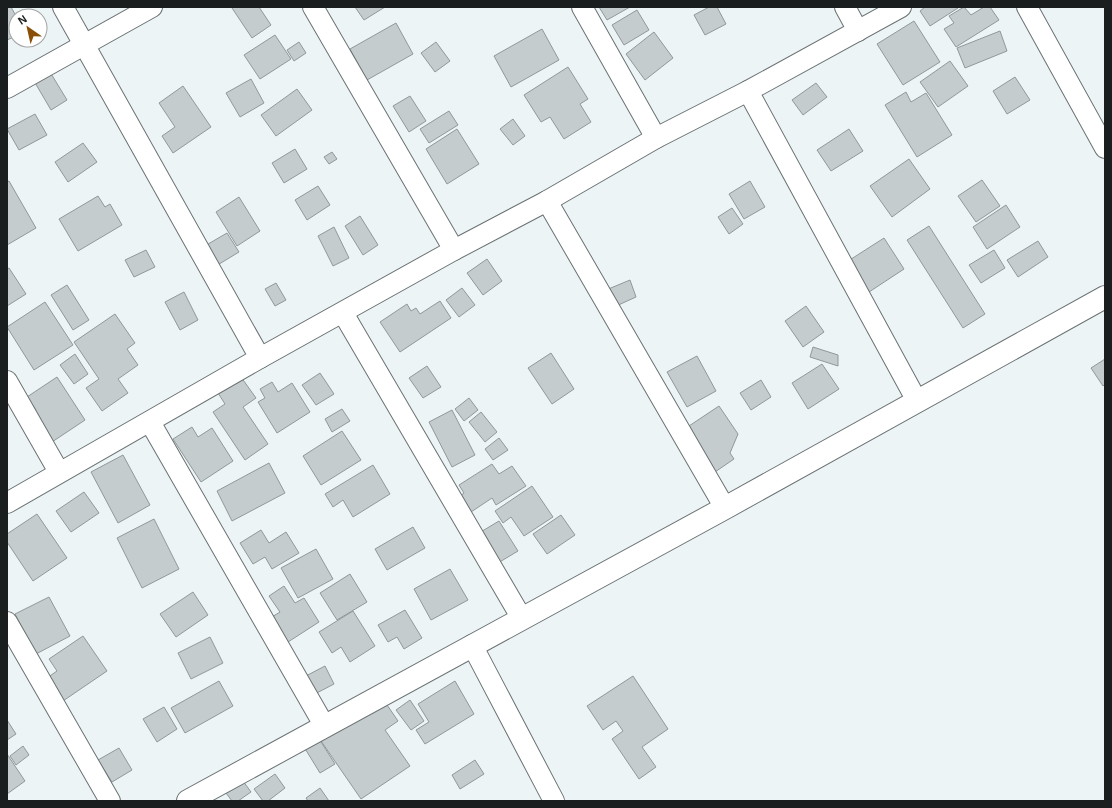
<svg xmlns="http://www.w3.org/2000/svg" width="1112" height="808" viewBox="0 0 1112 808" font-family="Arial,sans-serif">
<style>
.building{fill:#c4cccd;stroke:#91989a}
.lines{fill:none;stroke-linecap:round;stroke-linejoin:round}
.street-casing{stroke:#6b7273;stroke-width:22}
.secondary-casing{stroke:#6b7273;stroke-width:24}
.street{stroke:#fff;stroke-width:20}
.secondary{stroke:#fff;stroke-width:22}
</style>
<rect width="100%" height="100%" fill="#ecf4f6"/>
<g class="building">
<polygon points="7,7 11,7 16,16 16,36 7,40"/>
<polygon points="233,7 259,7 271,25 252,38 232,8"/>
<polygon points="355,7 385,7 364,20"/>
<polygon points="599,7 630,7 607,20"/>
<polygon points="709,7 717,7 726,24 705,35 694,15"/>
<polygon points="925,7 957,7 958,8 930,26 920,11"/>
<polygon points="964,7 971,15 984,7 990,7 999,20 956,47 944,29 954,23 949,16"/>
<polygon points="637,10 649,30 624,45 612,25"/>
<polygon points="914,21 940,62 903,85 877,44"/>
<polygon points="396,23 413,54 367,80 350,49"/>
<polygon points="542,29 559,60 511,87 494,56"/>
<polygon points="1000,31 1007,51 965,68 957,48"/>
<polygon points="654,32 673,58 645,80 626,54"/>
<polygon points="275,35 291,59 260,79 244,55"/>
<polygon points="299,42 306,53 294,61 287,50"/>
<polygon points="436,42 450,61 435,72 421,53"/>
<polygon points="950,61 968,86 938,107 920,82"/>
<polygon points="568,67 588,99 580,104 591,122 564,139 550,117 541,122 524,95"/>
<polygon points="50,72 67,100 51,110 34,81"/>
<polygon points="1015,77 1030,100 1007,114 993,91"/>
<polygon points="251,79 264,103 240,117 226,93"/>
<polygon points="816,83 827,97 803,115 792,100"/>
<polygon points="183,86 211,127 173,153 162,136 175,127 159,103"/>
<polygon points="297,89 312,110 276,136 261,115"/>
<polygon points="906,92 911,102 926,93 952,135 917,157 885,105"/>
<polygon points="410,96 426,121 409,132 393,106"/>
<polygon points="449,111 458,125 429,143 420,129"/>
<polygon points="35,114 47,135 19,150 7,129"/>
<polygon points="513,119 525,136 513,145 500,129"/>
<polygon points="457,129 479,164 447,184 426,149"/>
<polygon points="849,129 863,151 831,171 817,150"/>
<polygon points="83,143 97,162 68,182 55,162"/>
<polygon points="295,149 307,169 284,183 272,163"/>
<polygon points="332,152 337,159 329,164 324,157"/>
<polygon points="909,159 930,189 892,217 870,186"/>
<polygon points="982,180 1000,206 976,222 958,196"/>
<polygon points="9,181 36,228 7,245 7,182"/>
<polygon points="750,181 765,207 744,219 729,194"/>
<polygon points="318,186 330,205 307,220 295,200"/>
<polygon points="98,196 105,207 110,204 122,225 78,251 59,219"/>
<polygon points="239,197 260,231 237,246 216,212"/>
<polygon points="1006,205 1020,227 987,249 973,227"/>
<polygon points="732,208 743,224 729,234 718,217"/>
<polygon points="360,216 378,245 363,255 345,226"/>
<polygon points="929,226 985,314 963,328 907,240"/>
<polygon points="334,227 349,258 333,266 318,236"/>
<polygon points="227,233 239,252 216,266 203,247"/>
<polygon points="884,238 904,269 866,294 845,263"/>
<polygon points="1038,241 1048,257 1018,277 1007,260"/>
<polygon points="146,250 155,267 134,277 125,260"/>
<polygon points="994,250 1005,268 981,283 969,265"/>
<polygon points="487,259 502,281 483,295 467,273"/>
<polygon points="9,268 26,294 7,306 7,269"/>
<polygon points="630,280 636,297 614,307 606,290"/>
<polygon points="276,283 286,300 275,306 265,289"/>
<polygon points="67,285 89,320 73,330 51,295"/>
<polygon points="462,288 475,305 459,317 446,300"/>
<polygon points="184,292 198,320 180,330 165,302"/>
<polygon points="440,301 451,318 400,352 380,322 407,304 411,311 416,308 420,314"/>
<polygon points="45,302 73,345 34,370 7,327"/>
<polygon points="806,306 824,332 803,347 785,321"/>
<polygon points="115,314 135,343 127,349 138,365 118,379 128,393 102,411 86,388 99,379 74,342"/>
<polygon points="813,347 838,355 838,366 810,357"/>
<polygon points="551,353 574,389 552,404 528,368"/>
<polygon points="75,354 88,374 74,384 60,365"/>
<polygon points="697,356 716,391 687,407 667,372"/>
<polygon points="1105,359 1105,384 1103,386 1091,368"/>
<polygon points="822,364 839,389 808,409 792,383"/>
<polygon points="427,366 441,387 423,398 409,378"/>
<polygon points="320,373 334,394 316,405 302,385"/>
<polygon points="57,377 85,420 49,444 30,415 36,410 27,397"/>
<polygon points="241,377 256,398 243,407 268,444 245,460 213,412 225,404 218,393"/>
<polygon points="761,380 771,397 751,410 740,393"/>
<polygon points="272,382 278,392 292,383 310,412 277,433 258,402 265,398 260,389"/>
<polygon points="469,398 478,410 464,421 455,409"/>
<polygon points="719,406 738,434 730,453 734,459 715,472 686,428"/>
<polygon points="342,409 350,421 332,432 325,419"/>
<polygon points="452,410 475,455 452,467 429,422"/>
<polygon points="481,412 497,432 485,442 469,422"/>
<polygon points="192,427 198,437 212,428 233,461 201,482 173,439"/>
<polygon points="342,431 361,460 321,485 303,456"/>
<polygon points="499,438 508,450 493,460 485,449"/>
<polygon points="123,455 150,505 118,523 91,472"/>
<polygon points="269,463 285,493 232,521 217,491"/>
<polygon points="492,464 499,474 512,466 526,486 496,505 492,498 468,514 458,498 464,493 459,485"/>
<polygon points="373,465 390,494 353,517 343,500 333,507 325,494"/>
<polygon points="532,486 553,517 524,536 511,517 503,523 495,511"/>
<polygon points="84,492 99,513 71,532 56,511"/>
<polygon points="37,514 67,558 33,581 7,542 7,534"/>
<polygon points="561,515 575,535 547,554 533,534"/>
<polygon points="154,519 179,569 142,588 117,538"/>
<polygon points="499,521 518,551 498,563 479,533"/>
<polygon points="413,527 425,548 387,570 375,549"/>
<polygon points="261,530 269,543 286,532 299,553 272,569 265,557 253,564 240,543"/>
<polygon points="316,549 333,579 298,598 281,568"/>
<polygon points="450,569 468,600 431,620 414,589"/>
<polygon points="350,574 367,602 337,620 320,593"/>
<polygon points="284,586 295,603 304,598 319,622 288,642 272,617 280,612 269,596"/>
<polygon points="193,592 208,615 176,637 160,614"/>
<polygon points="49,597 70,636 36,654 15,614"/>
<polygon points="405,610 422,638 404,649 397,637 388,642 378,625"/>
<polygon points="353,611 375,646 350,662 341,647 332,653 319,632"/>
<polygon points="83,636 107,671 60,703 44,680 57,671 49,659"/>
<polygon points="210,637 223,663 191,679 178,653"/>
<polygon points="325,666 334,684 311,696 302,678"/>
<polygon points="633,676 668,729 642,747 656,767 639,779 612,739 623,731 616,721 603,730 587,706"/>
<polygon points="219,681 233,706 185,733 171,708"/>
<polygon points="455,681 474,714 425,744 416,730 429,722 418,704"/>
<polygon points="383,699 398,721 385,730 410,766 361,799 321,741"/>
<polygon points="410,700 424,721 411,730 396,710"/>
<polygon points="164,707 177,729 157,742 143,719"/>
<polygon points="7,720 16,734 7,740"/>
<polygon points="318,737 335,764 320,773 304,747"/>
<polygon points="23,746 29,755 16,765 10,756"/>
<polygon points="119,748 132,770 112,782 98,760"/>
<polygon points="7,754 25,781 7,794"/>
<polygon points="475,760 484,774 460,789 452,775"/>
<polygon points="275,774 285,788 268,801 263,801 254,789"/>
<polygon points="243,781 251,792 238,801 232,801 226,793"/>
<polygon points="320,788 329,801 308,801 306,798"/>
</g>
<g class="lines">
<g class="street-casing">
<g id="street">
<polyline points="63,7 260,358"/>
<polyline points="313,7 454,250"/>
<polyline points="582,7 656,138"/>
<polyline points="845,7 858,31"/>
<polyline points="1027,7 1105,148"/>
<polyline points="7,88 152,7"/>
<polyline points="748,91 917,401"/>
<polyline points="547,201 725,508"/>
<polyline points="343,313 521,617"/>
<polyline points="7,381 59,472"/>
<polyline points="150,422 324,725"/>
<polyline points="7,503 260,358 454,250 547,201 656,138 748,91 901,7"/>
<polyline points="7,622 110,801"/>
<polyline points="472,645 554,801"/>
</g>
</g>
<g class="secondary-casing">
<polyline id="secondary" points="188,801 725,508 1105,297"/>
</g>
<use href="#street" class="street"/>
<use href="#secondary" class="secondary"/>
</g>
<rect width="1112" height="808" fill="none" stroke="#1b1e1f" stroke-width="16"/>
<g transform="translate(28 28) rotate(326)"><circle r="19" fill="#ffffff" stroke="#a4a5a5"/>
<path d="M0-3L7 15L0 10L-7 15Z" fill="#894f07"/>
<text y="-6" font-size="11" font-weight="bold" text-anchor="middle" fill="#1b1e1f">N</text>
</g>
</svg>
